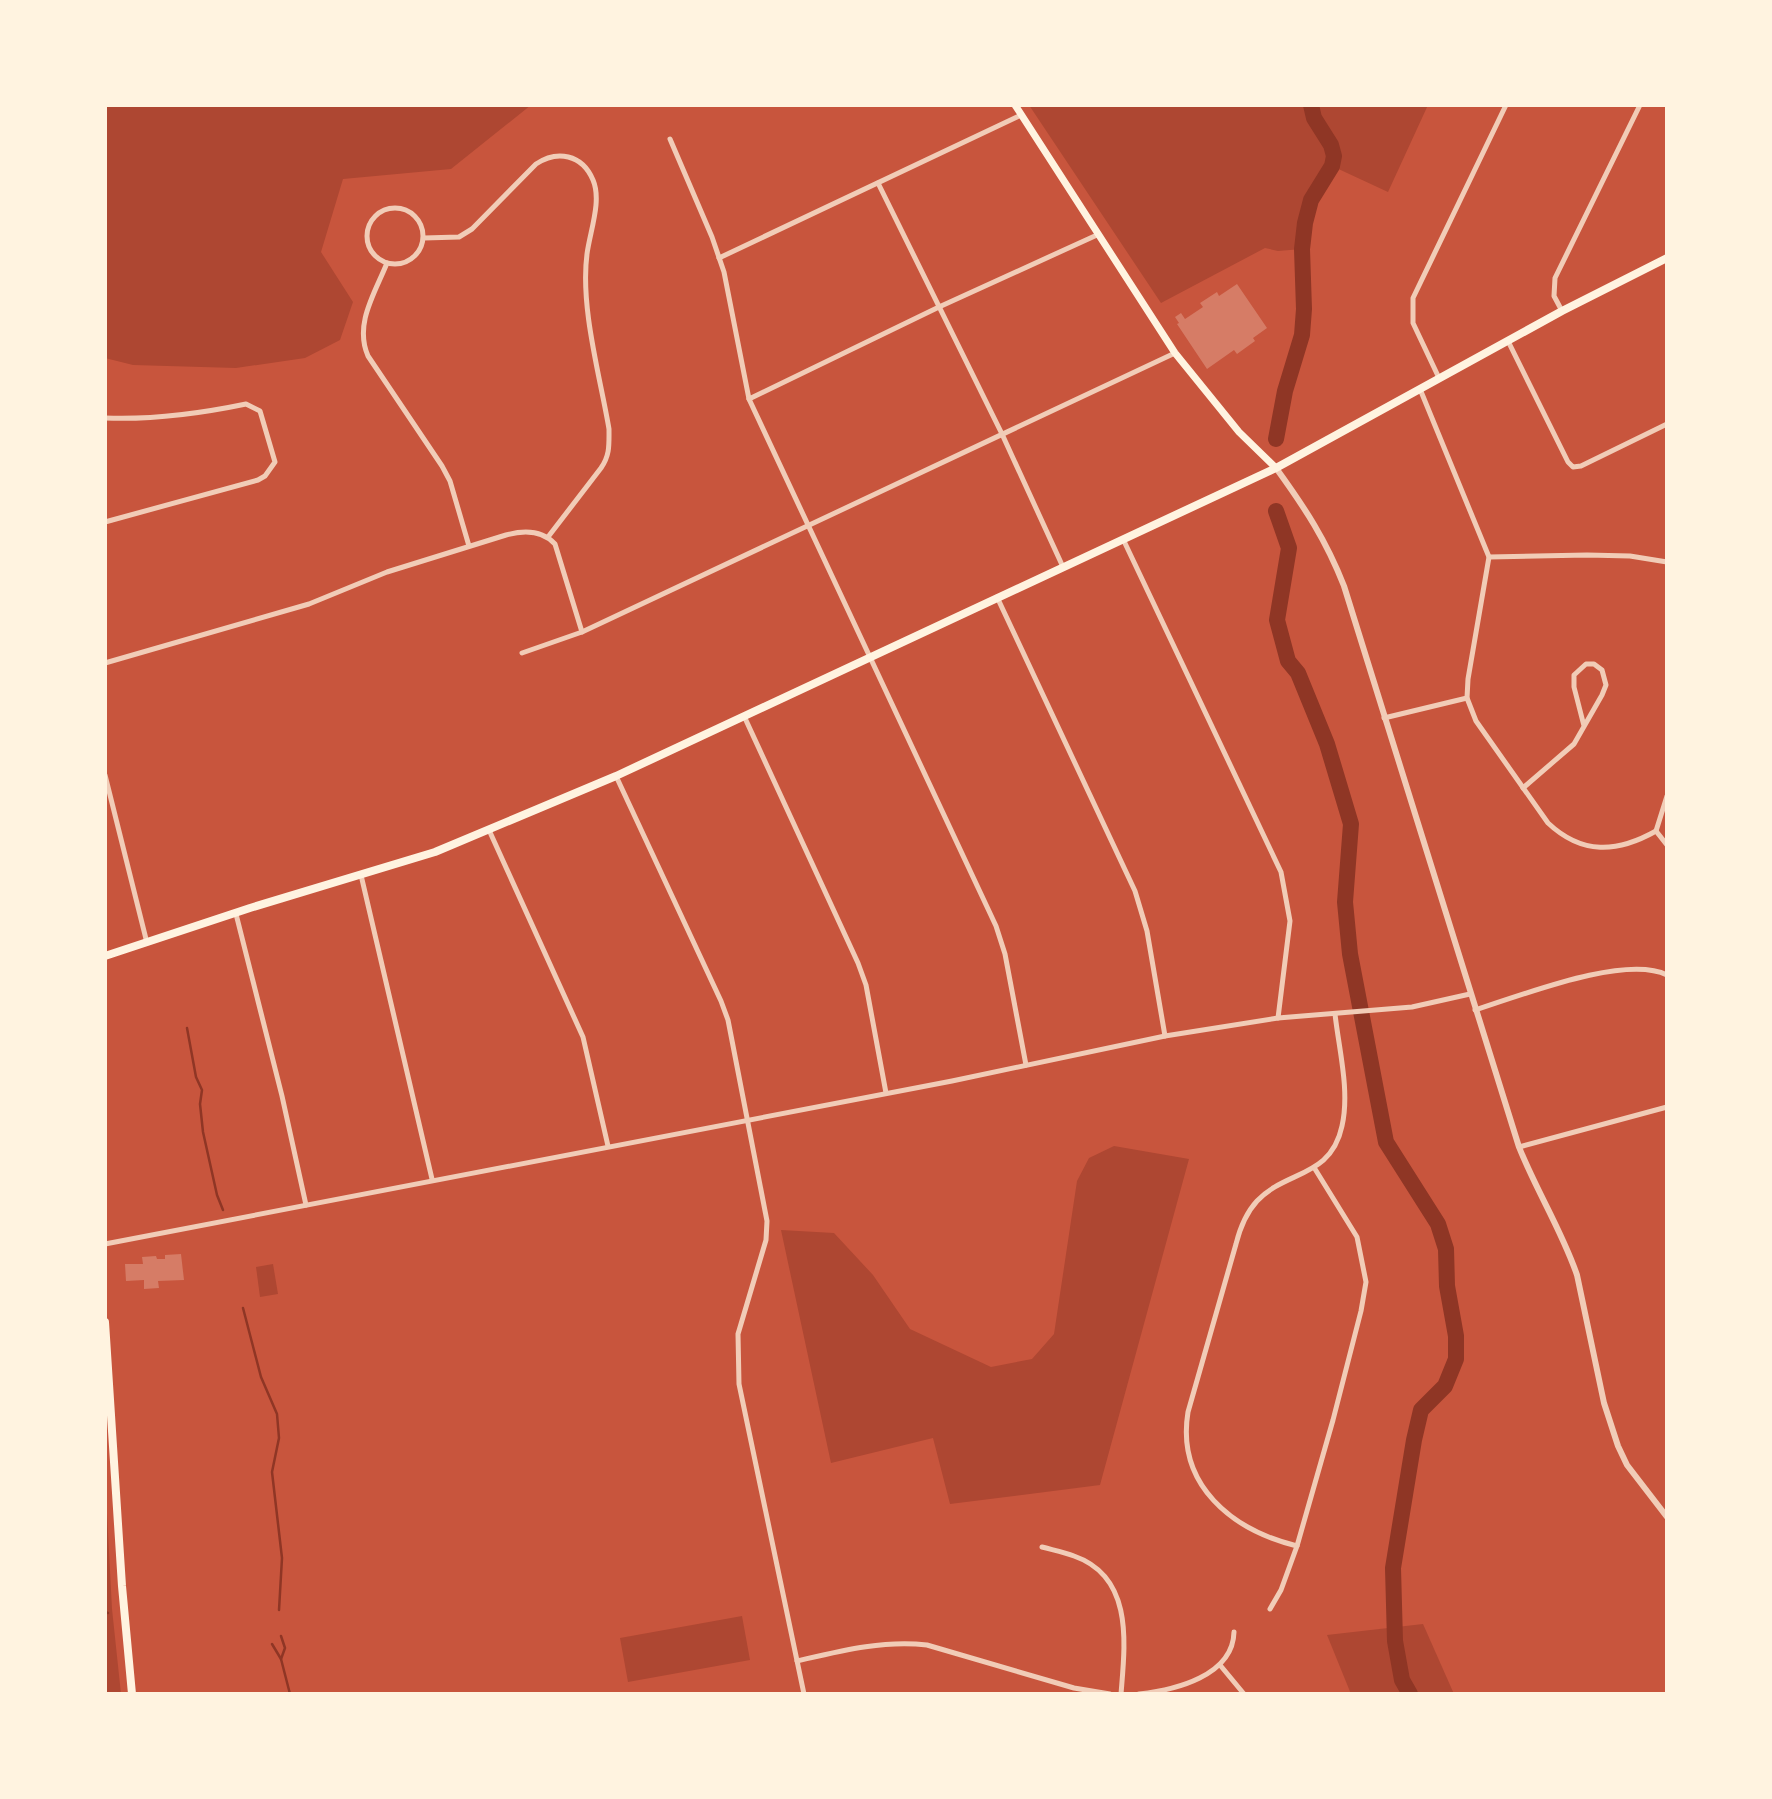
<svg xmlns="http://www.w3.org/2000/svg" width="1772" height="1799" viewBox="0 0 1772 1799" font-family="'Varela Round',sans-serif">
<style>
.green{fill:#ae4732}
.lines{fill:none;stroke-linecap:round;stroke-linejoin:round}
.stream{stroke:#8f3625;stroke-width:2.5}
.river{stroke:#8f3625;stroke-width:16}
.building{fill:#d67c66}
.minor{stroke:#f1ccb7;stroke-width:5}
.tertiary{stroke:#f1ccb7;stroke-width:6}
.secondary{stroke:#fff3e0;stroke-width:7}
.primary{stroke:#fff3e0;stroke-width:8}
.trunk{stroke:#fff3e0;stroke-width:8}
</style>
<rect width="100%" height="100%" fill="#c8553d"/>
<g class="green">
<polygon points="105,105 531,105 451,169 343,179 321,252 353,302 340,340 305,358 236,368 133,365 105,358"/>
<path d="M1029,105H1428L1388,192L1332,166C1312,199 1306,210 1302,249L1278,251L1265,248L1161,303Z"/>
<polygon points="1114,1146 1189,1159 1100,1485 950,1504 933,1438 831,1463 781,1230 834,1233 873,1275 910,1329 991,1367 1032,1359 1054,1334 1077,1181 1089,1158"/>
<polygon points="273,1264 278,1294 260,1297 256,1267"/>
<polygon points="105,1475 112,1609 121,1694 105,1694"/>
<polygon points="742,1616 750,1660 628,1682 620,1638"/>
<polygon points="1423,1624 1454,1694 1351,1694 1327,1635"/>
</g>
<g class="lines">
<g class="stream">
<polyline points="187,1028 196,1077 202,1090 200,1104 203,1132 217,1195 223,1210"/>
<polyline points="243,1308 261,1377 277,1414 279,1438 272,1472 282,1558 279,1610"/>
<polyline points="105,1612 108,1613"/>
<polyline points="281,1636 285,1648 281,1659 290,1694"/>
<polyline points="272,1644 281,1659"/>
</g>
<g class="river">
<polyline points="1276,439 1285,391 1302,335 1304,309 1302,249 1305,223 1311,200 1332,166 1334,156 1331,145 1314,118 1311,105"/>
<polyline points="1276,511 1289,548 1277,620 1288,661 1298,673 1327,744 1351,824 1345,902 1350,954 1386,1142 1438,1224 1446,1249 1447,1286 1456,1336 1456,1359 1445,1386 1421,1410 1414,1440 1393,1568 1395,1641 1402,1680 1410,1694"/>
</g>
</g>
<g class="building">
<polygon points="1237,284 1267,328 1253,338 1255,341 1237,354 1234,350 1207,369 1177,324 1179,323 1175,317 1181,313 1185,319 1203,307 1200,303 1217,292 1219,296"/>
<polygon points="181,1254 184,1280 158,1281 159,1288 144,1289 144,1280 126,1281 125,1264 143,1264 142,1257 156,1256 157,1259 165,1259 165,1255"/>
</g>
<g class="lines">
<g class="minor">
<polyline points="670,139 712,237 724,272 749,399 996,926 1005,954 1026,1065"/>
<polyline points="878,183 1002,434 1063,567"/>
<circle cx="395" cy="236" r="28"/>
<path d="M424,238L459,237L472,229L536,164C557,150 582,154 593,180C602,201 590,231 587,254C580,307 600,376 609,429C609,445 610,455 601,468L548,537"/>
<polyline points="719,258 1021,115"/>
<path d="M387,263C375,293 354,324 368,356L442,466L450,481L469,546"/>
<polyline points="1562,311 1554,296 1555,278 1640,105"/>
<polyline points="1508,341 1568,462 1573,467 1581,466 1667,424"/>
<polyline points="1439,378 1413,323 1413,298 1506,105"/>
<path d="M1420,389L1489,557L1468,679L1467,698L1476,721L1548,823C1582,855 1617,853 1656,831"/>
<polyline points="749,399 939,307 1097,235"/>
<path d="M105,418C154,420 198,414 246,404L260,411L275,462L265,476L258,480L105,522"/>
<polyline points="1123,539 1281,872 1290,921 1278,1018"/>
<polyline points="1489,557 1587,555 1630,556 1667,562"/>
<polyline points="997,597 1135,891 1147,931 1165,1036"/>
<polyline points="522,653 582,632 1175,353"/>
<path d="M105,663L309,604L387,572L506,535C524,530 542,530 555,544L582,632"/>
<polyline points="744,716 858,963 866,985 886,1093"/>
<polyline points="1384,718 1467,698"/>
<polyline points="105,775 147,943"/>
<polyline points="616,776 721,1001 728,1020 767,1221 766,1240 738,1334 739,1384 804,1694"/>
<polyline points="1523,788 1574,744 1602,695 1606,685 1602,670 1594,664 1586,664 1574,675 1574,687 1584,726"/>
<polyline points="489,830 583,1037 608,1146"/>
<polyline points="1656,831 1667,796"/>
<polyline points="1656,831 1667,845"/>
<polyline points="361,875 432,1179"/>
<polyline points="236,914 282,1096 306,1205"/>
<path d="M1475,1010C1520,996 1625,954 1667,975"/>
<polyline points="1519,1147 1667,1107"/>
<polyline points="105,1244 952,1081 1165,1036 1278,1018 1412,1007 1470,994"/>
<path d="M1297,1546C1232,1530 1176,1485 1188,1412L1236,1244C1240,1228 1246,1213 1257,1201C1286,1170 1331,1178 1342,1126C1350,1091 1339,1050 1335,1014"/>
<path d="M1042,1547C1053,1550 1064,1552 1074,1556C1134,1577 1125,1644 1121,1694"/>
<polyline points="1270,1609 1281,1590 1297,1546 1333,1420 1361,1311 1366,1282 1357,1237 1315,1169"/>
<path d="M797,1661C840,1651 882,1640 927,1645L1074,1688L1110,1694"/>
<polyline points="1220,1665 1244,1694"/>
<path d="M1139,1694C1175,1690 1233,1676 1234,1632"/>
</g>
<path class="tertiary" d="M1276,468C1305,508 1326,540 1344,586L1519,1147C1536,1190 1562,1231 1577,1275L1604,1403L1618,1446L1627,1465L1667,1517"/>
<polyline class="secondary" points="1015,105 1175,353 1239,432 1276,468"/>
<polyline class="primary" points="105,1322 122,1586 132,1694"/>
<polyline class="trunk" points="105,956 250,908 435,852 616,776 1276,468 1562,311 1667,258"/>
</g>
<rect width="1772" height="1799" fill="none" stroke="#fff3e0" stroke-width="214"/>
</svg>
